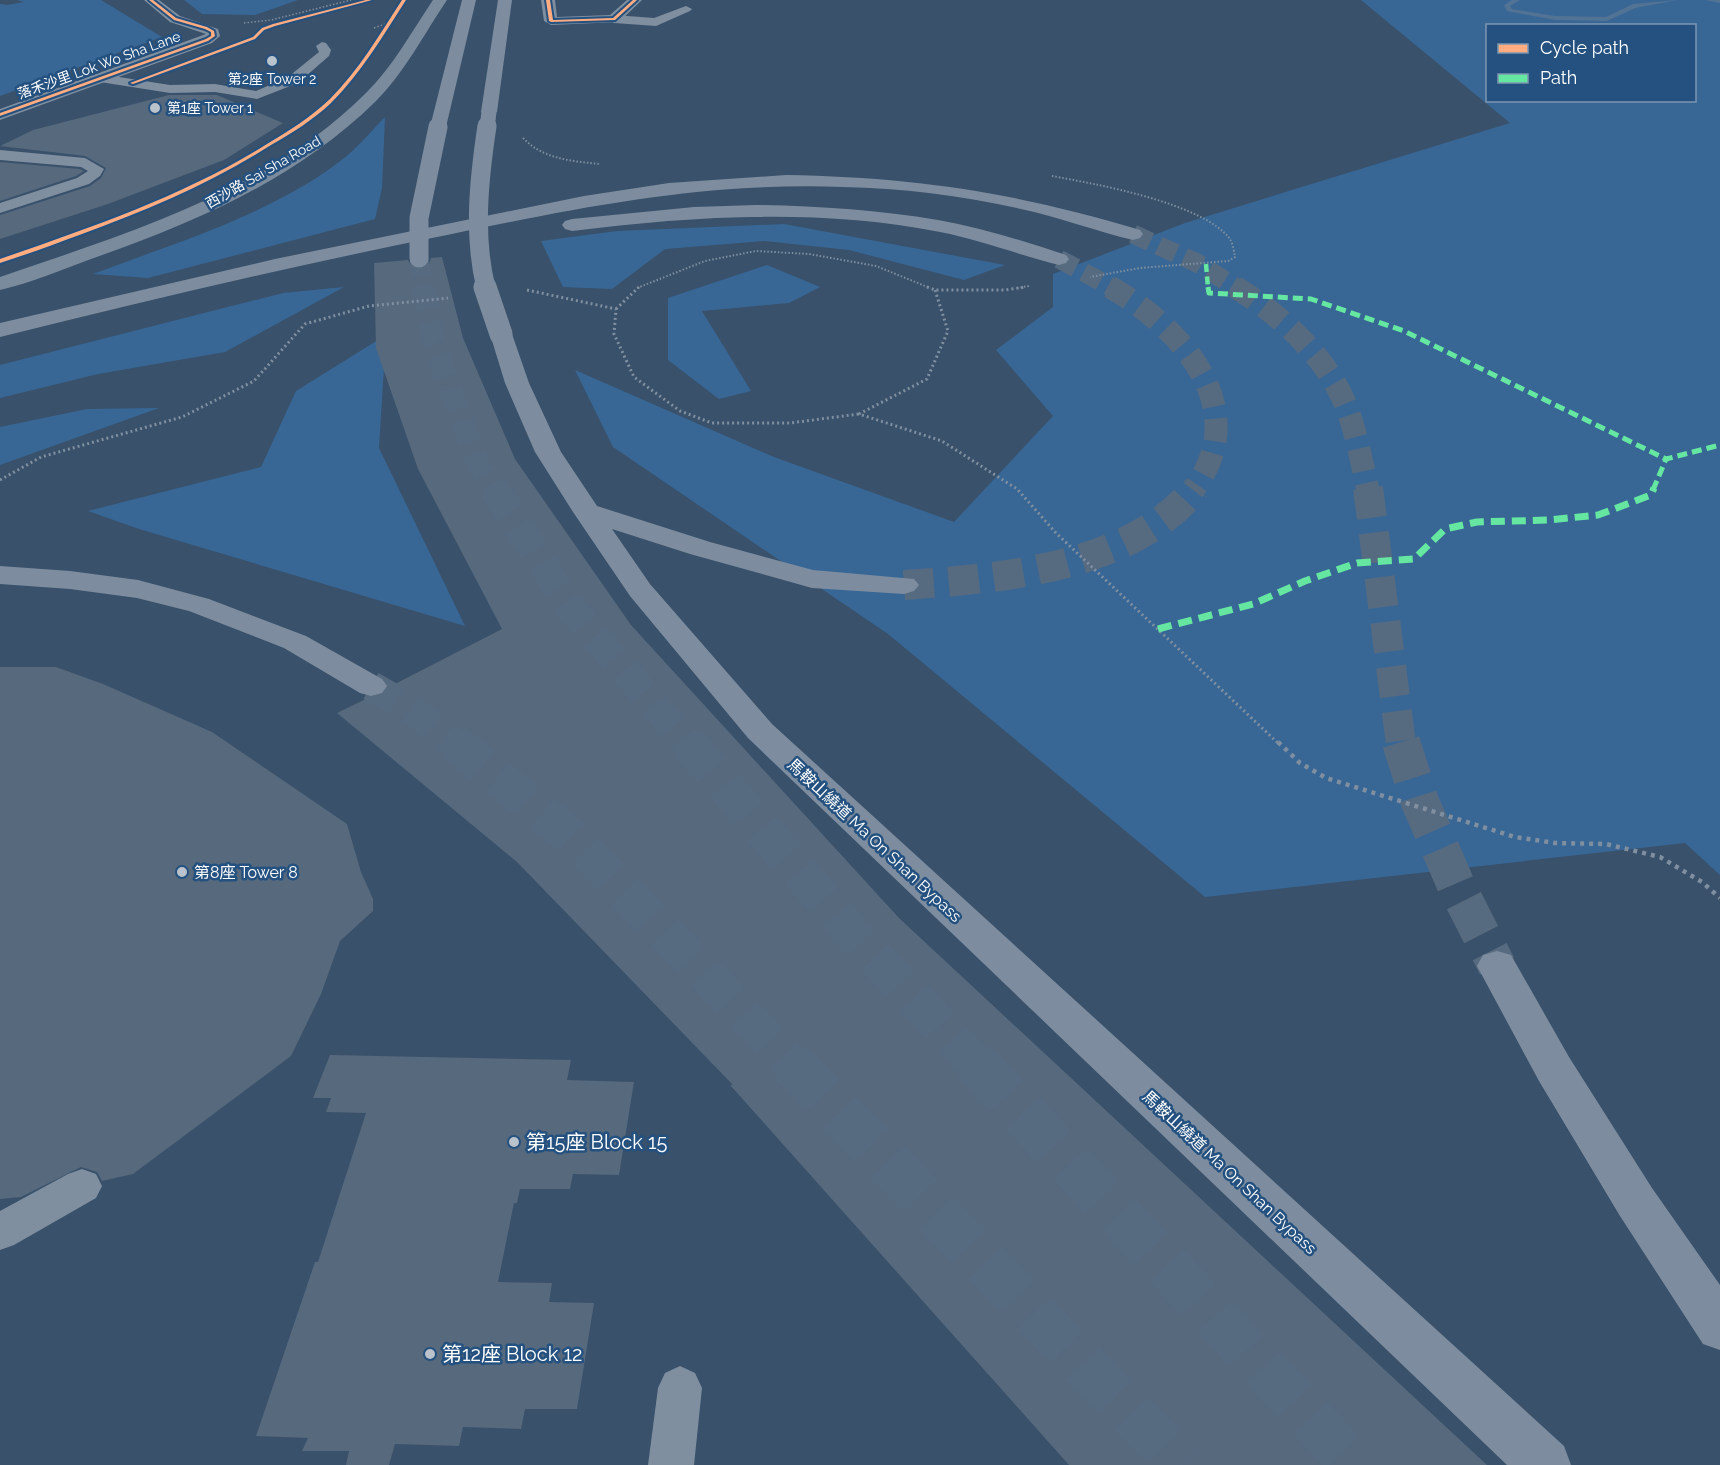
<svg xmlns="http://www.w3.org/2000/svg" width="1720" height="1465" viewBox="0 0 1720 1465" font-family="Raleway,'Noto Sans TC',sans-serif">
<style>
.green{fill:#386796;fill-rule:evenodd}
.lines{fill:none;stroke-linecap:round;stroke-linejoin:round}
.stream{fill:#537394;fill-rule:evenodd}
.building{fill:#56697d}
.primary-tunnel-far4{stroke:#576b80;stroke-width:19;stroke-dasharray:19 9;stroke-linecap:butt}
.primary-tunnel-far3{stroke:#576b80;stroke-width:23;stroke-dasharray:23 12;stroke-linecap:butt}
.primary-tunnel-far2{stroke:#576b80;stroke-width:30;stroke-dasharray:30 15;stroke-linecap:butt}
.primary-tunnel-far1{stroke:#576b80;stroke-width:38;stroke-dasharray:38 19;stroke-linecap:butt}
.primary-tunnel{stroke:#576b80;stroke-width:47;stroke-dasharray:47 23;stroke-linecap:butt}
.path-far3{stroke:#7f8fa0;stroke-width:1.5;stroke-dasharray:1.5 2;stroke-linecap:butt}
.path-far2{stroke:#7f8fa0;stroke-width:2;stroke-dasharray:1.5 2;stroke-linecap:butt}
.path-far1{stroke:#7f8fa0;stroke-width:3;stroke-dasharray:2 3;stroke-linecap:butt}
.path{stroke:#7f8fa0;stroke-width:4.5;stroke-dasharray:4 5;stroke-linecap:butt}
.service{fill:#7f8fa0;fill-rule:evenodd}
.minor{fill:#7f8fa0;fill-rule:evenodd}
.secondary{fill:#7a8b9d;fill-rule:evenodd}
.primary{fill:#7d8d9f;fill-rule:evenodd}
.primary-bridge-far2{stroke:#7d8d9f;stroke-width:15}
.primary-bridge-far1{stroke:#7d8d9f;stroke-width:19}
.primary-bridge{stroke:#7d8d9f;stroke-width:23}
.quiet-far2{stroke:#66e7a1;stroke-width:4.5;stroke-dasharray:8 4.5;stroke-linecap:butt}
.quiet-far1{stroke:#66e7a1;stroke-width:5;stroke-dasharray:10 5;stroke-linecap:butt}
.quiet{stroke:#66e7a1;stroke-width:7;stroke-dasharray:14 7;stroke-linecap:butt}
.cycleway-casing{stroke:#24517f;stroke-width:4}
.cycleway{fill:#ffac80;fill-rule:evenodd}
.poi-dot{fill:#bac2cb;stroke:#24517f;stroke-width:2}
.labels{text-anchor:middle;stroke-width:5;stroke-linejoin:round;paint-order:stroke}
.far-street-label{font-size:14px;fill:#fff;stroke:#24517f}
.far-poi-label{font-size:14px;fill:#fff;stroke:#24517f}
.street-label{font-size:16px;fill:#fff;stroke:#24517f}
.poi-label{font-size:16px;fill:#fff;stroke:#24517f;text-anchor:start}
.near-poi-label{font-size:20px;fill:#fff;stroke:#24517f;text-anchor:start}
</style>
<rect width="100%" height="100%" fill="#39516a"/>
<g class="green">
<polygon points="17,0 101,0 162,37 0,96 0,4 7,5 24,2"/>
<polygon points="184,0 298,0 255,15 202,14"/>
<path d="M1361,0H1720V875L1685,843L1205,897L888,634L613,447L575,370L774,457L954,522L1053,416L996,350L1053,307V274L1185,223L1510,123ZM1488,26H1694V100H1488Z"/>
<path d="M385,117L382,188L375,219L148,278L93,274C177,242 267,216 339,162C356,150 370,132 385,117Z"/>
<polygon points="784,224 1005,265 964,280 849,250 765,241 665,249 612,289 563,287 541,241 617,231"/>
<polygon points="767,265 820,287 789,303 702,311 751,391 719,399 668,360 668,298"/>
<polygon points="344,287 225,352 98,374 0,398 0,365 283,293"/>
<polygon points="386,335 379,448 465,626 139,529 88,511 261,467 296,391"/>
<polygon points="159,408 0,465 0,427 87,409"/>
</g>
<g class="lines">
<g class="stream">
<polygon points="1512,0 1520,0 1510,6 1512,9 1555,16 1606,17 1633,4 1678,0 1635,8 1607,21 1555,20 1507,11 1504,5"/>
<polygon points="1705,0 1720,0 1720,3"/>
</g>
</g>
<g class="building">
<polygon points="169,95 217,95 283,123 224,160 108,204 0,239 0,215 90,186 101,178 106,168 85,156 0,146 33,130"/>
<polygon points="0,162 80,169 84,171 76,176 0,201"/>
<polygon points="442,257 463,338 515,459 631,625 899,918 1487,1465 1069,1465 730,1085 733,1085 517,862 337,713 368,698 383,695 389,687 502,629 418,469 376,348 374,263 408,260 413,268 420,270 429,264 431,258"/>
<polygon points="0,667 56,667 103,684 212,732 347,824 361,872 373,899 373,911 340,941 321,994 291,1056 133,1174 102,1181 97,1172 81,1167 21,1197 0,1199"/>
<polygon points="330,1055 571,1060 567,1080 634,1082 619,1175 573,1174 570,1189 520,1189 517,1203 514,1203 498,1282 552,1283 549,1302 594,1303 577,1409 525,1409 521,1429 463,1427 459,1446 395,1444 389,1465 346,1465 349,1451 302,1451 308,1438 256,1436 315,1262 318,1262 366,1113 326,1112 331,1098 313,1098"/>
</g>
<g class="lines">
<g class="primary-tunnel-far4">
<polyline points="1133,234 1197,263 1237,288"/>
<polyline points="419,258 424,288"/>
<polyline points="1059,259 1113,288"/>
</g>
<g class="primary-tunnel-far3">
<polyline points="424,287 433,340 477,463 494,490"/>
<path d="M1110,287C1181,327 1255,409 1193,490"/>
<path d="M1235,287C1279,314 1323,353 1344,401C1356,429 1361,460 1368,490"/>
</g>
<g class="primary-tunnel-far2">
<polyline points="493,488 572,610 688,744"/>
<polyline points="1368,488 1401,744"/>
<path d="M904,585C996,579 1134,568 1195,488"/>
<polyline points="371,686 414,711 455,744"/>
</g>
<g class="primary-tunnel-far1">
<polyline points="453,742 571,836 791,1063"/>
<polyline points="687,742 854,935 975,1063"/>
<polyline points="1401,742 1420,802 1456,885 1497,966"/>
</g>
<g class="primary-tunnel">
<polyline points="790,1062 1181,1465"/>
<polyline points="974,1062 1355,1465"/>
</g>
<g class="path-far3">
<polyline points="244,23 271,20 351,0"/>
<polyline points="374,28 385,24"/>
</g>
<g class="path-far2">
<path d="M523,138C543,159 571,161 599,164"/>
<path d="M1052,176C1096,184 1203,203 1230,239C1233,244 1234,252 1235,257L1228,261L1140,268L1090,277"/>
<polyline points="637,288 705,261 756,251 809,254 876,266 930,288"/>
<polyline points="1017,288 1029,286"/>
</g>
<g class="path-far1">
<polyline points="927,287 935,290 1005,290 1026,287"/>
<polyline points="527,290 616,309 614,334 634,377 680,411 712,423 790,423 859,414"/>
<polyline points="935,290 948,331 927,379 859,414 942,441 1017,489 1056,533 1279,744"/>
<polyline points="616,309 639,287"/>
<polyline points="0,480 41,457 182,417 254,381 305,324 369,306 448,298"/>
</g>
<polyline class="path" points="1278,742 1300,763 1326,778 1515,837 1555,843 1606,844 1660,857 1702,882 1720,898"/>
<g class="service">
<polygon points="686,6 692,9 690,11 656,26 614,23 608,19 614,15 654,18"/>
<polygon points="322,42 326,43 331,50 329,56 298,83 257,99 215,92 170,93 100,82 93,78 100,74 170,85 215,84 256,91 288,77 319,52 316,46"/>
<polygon points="0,150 85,158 104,169 100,176 89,184 0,213 0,203 77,178 88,171 81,167 0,160"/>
<polygon points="82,1169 96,1174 102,1186 96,1198 14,1245 0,1250 0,1211 68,1174"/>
<polygon points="680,1366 695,1373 702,1388 694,1465 648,1465 658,1388 665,1373"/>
</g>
<g class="minor">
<polygon points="144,0 159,0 180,16 218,29 220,36 212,43 0,120 0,109 206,34 170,22"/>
<polygon points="541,0 555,0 557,17 610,15 627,0 642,0 619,22 551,25 544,21"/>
</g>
<path class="secondary" d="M433,0H447C424,34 405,72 376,101C297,179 194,223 91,259C61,270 31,283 0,290V277C128,233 269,191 367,92C394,65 412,31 433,0Z"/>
<g class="primary">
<polygon points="462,0 476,0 446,127 438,132 430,127"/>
<polygon points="498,0 512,0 497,112 489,117 481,112"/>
<path d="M786,175C914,177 1018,193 1140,230L1143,234L1140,238L1133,240C1095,231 1059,217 1021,209C963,196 902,188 843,187C703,182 582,207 447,235C297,265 148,300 0,337V323L275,259L584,196L669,183Z"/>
<path d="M756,205C817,206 878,210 938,220C982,228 1024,241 1066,255L1069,259L1066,263L1059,265C1019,255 981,240 940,232C819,208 694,216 572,231L565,229L562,225L565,221L572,219L694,207Z"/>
<polygon points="501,327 509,329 512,334 529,383 561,452 597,506 710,542 813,570 914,579 919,585 914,591 904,594 812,588 690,554 612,529 650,584 772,724 1564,1446 1571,1465 1507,1465 748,738 630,596 573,512 535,452 505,383 490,334 493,329"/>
<polygon points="0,566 70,571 138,580 209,599 306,636 382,679 387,686 382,693 371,696 360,693 284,648 189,611 137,598 70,589 0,584"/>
<polygon points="1497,951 1511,955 1569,1057 1652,1188 1720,1285 1720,1350 1703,1344 1620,1216 1539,1081 1477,966 1483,955"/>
</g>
<polyline class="primary-bridge-far2" points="487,128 489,112"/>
<g class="primary-bridge-far1">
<polyline points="419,258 419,218 438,127"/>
<path d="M486,288C473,236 479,179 487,126"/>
</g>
<polyline class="primary-bridge" points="485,287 501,334"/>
<polyline class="quiet-far2" points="1206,264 1208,288"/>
<g class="quiet-far1">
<polyline points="1208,287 1209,293 1311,299 1404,331 1666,459 1720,445"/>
<polyline points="1653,490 1666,459"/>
</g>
<polyline class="quiet" points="1158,629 1253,604 1305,581 1357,563 1414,559 1445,529 1477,522 1549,520 1598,515 1651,495 1654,488"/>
<g class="cycleway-casing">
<g id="cycleway">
<polygon points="149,0 153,0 176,18 207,27 214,31 215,36 208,41 0,116 0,113 206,39 211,36 211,32 205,29 174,20"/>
<polygon points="366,0 372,0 275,26 264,30 255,39 133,84 130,83 253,37 262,28 273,24"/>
<path d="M402,0H406C383,36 361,73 331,103C313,120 292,133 271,145C212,183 148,210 82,234C55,244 28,254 0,263V259C92,227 184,196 267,144C289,131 311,117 330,99C359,70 380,34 402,0Z"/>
<polygon points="546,0 550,0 553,20 613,18 633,0 637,0 615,20 551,22 549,21"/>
</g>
</g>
<use href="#cycleway" class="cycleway"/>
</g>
<g class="poi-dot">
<circle cx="272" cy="61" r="6"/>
<circle cx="155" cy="108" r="6"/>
<circle cx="182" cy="872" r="6"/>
<circle cx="514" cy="1142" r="6"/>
<circle cx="430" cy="1354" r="6"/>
</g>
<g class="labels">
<g class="far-street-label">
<text transform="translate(99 65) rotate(-20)" y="5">落禾沙里 Lok Wo Sha Lane</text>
<text transform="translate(263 172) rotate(-30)" y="5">西沙路 Sai Sha Road</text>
</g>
<g class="far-poi-label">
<text x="272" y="84">第2座 Tower 2</text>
<text x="167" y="113" text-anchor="start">第1座 Tower 1</text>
</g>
<g class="street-label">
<text transform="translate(875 840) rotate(43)" y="6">馬鞍山繞道 Ma On Shan Bypass</text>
<text transform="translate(1230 1172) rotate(43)" y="6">馬鞍山繞道 Ma On Shan Bypass</text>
</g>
<g class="poi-label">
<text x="194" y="878">第8座 Tower 8</text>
</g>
<g class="near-poi-label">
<text x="526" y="1149">第15座 Block 15</text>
<text x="442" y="1361">第12座 Block 12</text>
</g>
</g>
<rect x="1486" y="24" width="210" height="78" fill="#24517f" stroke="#7c97b2" stroke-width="1.5"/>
<rect x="1498" y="44" width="30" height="9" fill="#ffac80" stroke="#7c97b2" stroke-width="1.5"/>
<text x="1540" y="54" font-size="18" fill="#ffffff">Cycle path</text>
<rect x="1498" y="74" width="30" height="9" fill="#66e7a1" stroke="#7c97b2" stroke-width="1.5"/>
<text x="1540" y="84" font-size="18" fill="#ffffff">Path</text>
</svg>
